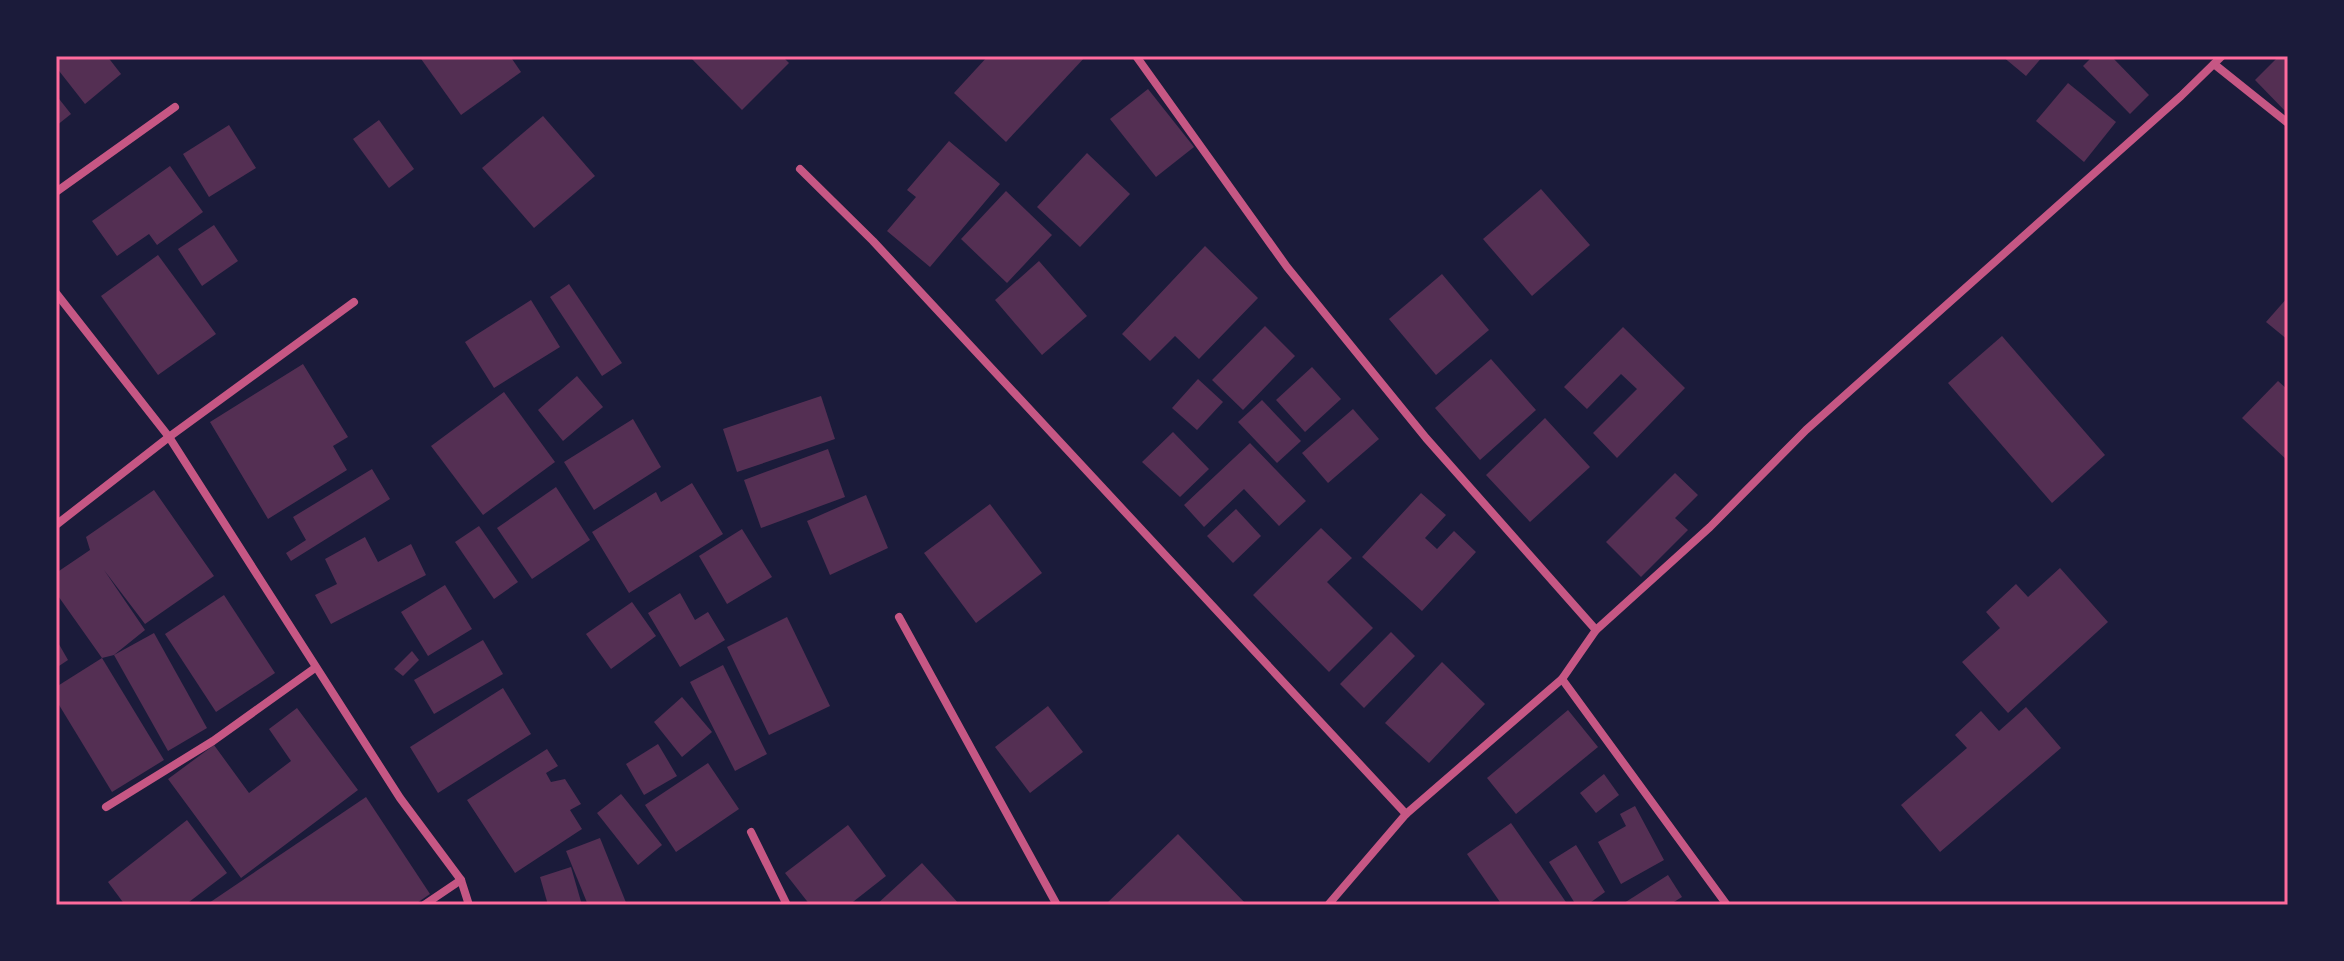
<svg xmlns="http://www.w3.org/2000/svg" width="2344" height="961" viewBox="0 0 2344 961" font-family="'PT Sans Narrow',sans-serif">
<style>
.building{fill:#542f53}
.lines{fill:none;stroke-linecap:round;stroke-linejoin:round}
.minor{stroke:#c65784;stroke-width:8}
.neatline{fill:none;stroke:#ff6b9d;stroke-width:3}
</style>
<rect width="100%" height="100%" fill="#1b1b3a"/>
<g class="building">
<polygon points="56,56 107,56 121,74 85,104 56,67"/>
<polygon points="419,56 510,56 521,72 461,115"/>
<polygon points="689,56 782,56 789,63 742,110"/>
<polygon points="988,56 1086,56 1006,142 954,93"/>
<polygon points="2002,56 2043,56 2026,76"/>
<polygon points="2093,56 2111,56 2149,95 2130,114 2083,66"/>
<polygon points="2279,56 2288,56 2288,114 2255,80"/>
<polygon points="2068,83 2116,122 2084,162 2036,121"/>
<polygon points="1148,89 1194,147 1156,177 1110,119"/>
<polygon points="56,95 71,114 56,126"/>
<polygon points="543,116 595,176 534,228 482,168"/>
<polygon points="379,120 414,169 389,188 353,139"/>
<polygon points="229,125 256,168 209,197 183,154"/>
<polygon points="949,141 1000,184 930,267 887,231 916,197 907,190"/>
<polygon points="1087,153 1130,194 1080,247 1037,207"/>
<polygon points="170,166 203,212 157,245 149,234 117,256 92,221"/>
<polygon points="1541,189 1590,245 1532,296 1483,239"/>
<polygon points="1006,191 1052,235 1007,283 961,239"/>
<polygon points="214,225 238,261 202,286 178,249"/>
<polygon points="1205,246 1258,298 1199,359 1175,336 1150,361 1122,334"/>
<polygon points="158,255 216,334 158,375 101,296"/>
<polygon points="1039,261 1087,316 1042,355 995,300"/>
<polygon points="1442,274 1489,330 1436,375 1389,319"/>
<polygon points="569,284 622,363 602,376 550,297"/>
<polygon points="2288,297 2288,340 2266,322"/>
<polygon points="531,300 560,347 494,388 465,342"/>
<polygon points="1265,326 1295,356 1243,410 1212,380"/>
<polygon points="1623,327 1685,388 1617,458 1593,433 1637,389 1621,374 1587,409 1564,387"/>
<polygon points="2002,336 2105,455 2052,503 1948,383"/>
<polygon points="1491,359 1536,410 1480,460 1435,408"/>
<polygon points="303,364 348,437 333,446 347,470 268,519 210,422"/>
<polygon points="1312,367 1341,399 1305,432 1276,400"/>
<polygon points="577,376 603,407 563,441 538,410"/>
<polygon points="1198,379 1223,402 1197,430 1172,408"/>
<polygon points="2278,381 2288,390 2288,461 2242,418"/>
<polygon points="504,392 555,462 483,515 431,446"/>
<polygon points="821,396 835,439 737,472 723,429"/>
<polygon points="1262,400 1301,441 1277,463 1238,422"/>
<polygon points="1353,409 1379,439 1328,483 1302,453"/>
<polygon points="1545,418 1590,467 1530,522 1486,475"/>
<polygon points="633,419 661,467 594,510 564,462"/>
<polygon points="1173,432 1209,469 1180,497 1142,462"/>
<polygon points="1250,443 1306,501 1279,526 1244,489 1204,527 1184,505"/>
<polygon points="828,449 845,497 761,528 744,480"/>
<polygon points="372,469 390,499 291,561 286,553 306,540 293,517"/>
<polygon points="1675,473 1698,495 1675,518 1688,530 1641,577 1606,542"/>
<polygon points="692,483 723,534 629,593 592,532 656,492 661,502"/>
<polygon points="556,487 590,540 532,579 497,528"/>
<polygon points="154,490 214,576 145,624 104,570 145,630 114,655 102,658 56,593 56,573 90,550 86,537"/>
<polygon points="1421,493 1446,515 1425,538 1437,549 1454,531 1476,552 1422,611 1362,557"/>
<polygon points="866,495 888,548 830,575 807,521"/>
<polygon points="990,504 1042,573 976,623 924,553"/>
<polygon points="1236,509 1261,536 1233,563 1207,536"/>
<polygon points="479,526 518,582 494,599 455,542"/>
<polygon points="1321,528 1352,558 1327,582 1373,628 1329,672 1253,595"/>
<polygon points="742,529 772,577 727,604 699,556"/>
<polygon points="365,537 378,562 411,544 426,575 331,624 315,595 337,584 325,559"/>
<polygon points="2060,568 2108,622 2008,713 1962,662 2000,628 1986,612 2016,584 2028,597"/>
<polygon points="445,585 472,629 428,656 401,612"/>
<polygon points="680,593 695,620 708,612 725,640 680,667 648,613"/>
<polygon points="224,595 275,673 216,712 165,634"/>
<polygon points="632,602 656,636 611,669 586,634"/>
<polygon points="787,617 830,706 769,735 727,647"/>
<polygon points="1391,632 1415,656 1364,708 1340,684"/>
<polygon points="154,633 207,728 168,751 114,655"/>
<polygon points="56,639 68,660 56,668"/>
<polygon points="483,640 503,674 434,714 414,680"/>
<polygon points="412,651 419,660 403,676 394,669"/>
<polygon points="102,658 164,760 112,792 56,700 56,687"/>
<polygon points="1442,662 1485,704 1429,763 1385,723"/>
<polygon points="723,665 767,754 735,771 690,682"/>
<polygon points="503,688 531,734 438,793 410,747"/>
<polygon points="682,697 712,732 682,757 654,722"/>
<polygon points="1048,706 1083,752 1030,793 995,747"/>
<polygon points="2026,707 2061,748 1940,852 1901,805 1967,748 1955,735 1981,711 1999,731"/>
<polygon points="297,708 358,790 241,878 168,779 214,745 249,793 291,761 269,729"/>
<polygon points="1568,710 1598,747 1516,814 1487,778"/>
<polygon points="658,744 677,776 644,795 626,764"/>
<polygon points="547,749 558,766 546,773 551,782 565,779 581,804 570,810 582,829 515,873 467,800"/>
<polygon points="708,763 739,809 676,852 645,805"/>
<polygon points="1604,774 1619,795 1596,813 1580,793"/>
<polygon points="621,794 662,845 638,865 597,813"/>
<polygon points="366,797 430,894 414,905 206,905"/>
<polygon points="1635,806 1664,860 1621,884 1598,842 1626,826 1620,814"/>
<polygon points="187,820 227,873 185,905 125,905 108,882"/>
<polygon points="1511,823 1568,905 1502,905 1467,854"/>
<polygon points="848,825 886,876 849,905 810,905 785,873"/>
<polygon points="1178,834 1247,905 1170,905 1167,902 1164,905 1105,905"/>
<polygon points="600,838 627,905 588,905 566,851"/>
<polygon points="1576,845 1605,892 1587,905 1576,905 1549,862"/>
<polygon points="922,863 960,905 876,905"/>
<polygon points="571,867 582,905 548,905 540,877"/>
<polygon points="1668,875 1682,897 1669,905 1621,905"/>
</g>
<g class="lines">
<g class="minor">
<polyline points="1136,56 1287,267 1426,438 1596,630"/>
<polyline points="2214,64 2288,123"/>
<polyline points="800,169 873,241 1406,814"/>
<polyline points="56,192 175,107"/>
<polyline points="56,293 169,437 400,798 461,880 469,905"/>
<polyline points="56,525 169,437 354,302"/>
<polyline points="899,617 1057,905"/>
<polyline points="1562,679 1727,905"/>
<polyline points="106,807 213,741 315,668"/>
<polyline points="751,832 787,905"/>
<polyline points="424,905 461,880"/>
<polyline points="1328,905 1406,814 1562,679 1596,630 1710,527 1806,430 2181,96 2222,56"/>
</g>
</g>
<rect width="2344" height="961" fill="none" stroke="#1b1b3a" stroke-width="116"/>
<rect x="58" y="58" width="2228" height="845" class="neatline"/>
</svg>
